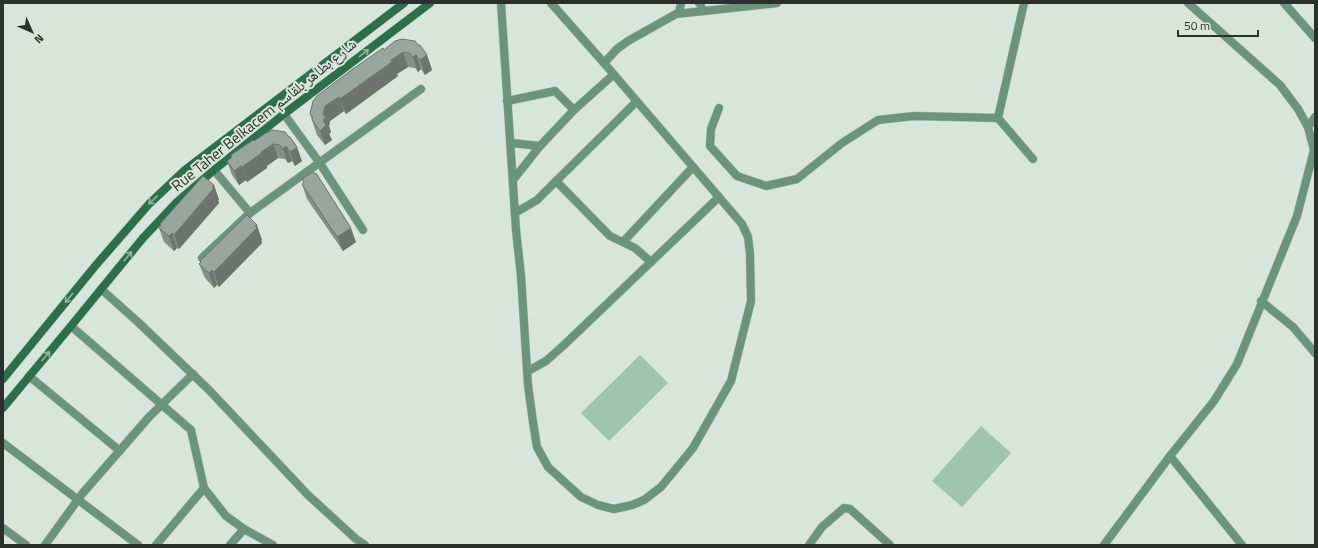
<svg xmlns="http://www.w3.org/2000/svg" width="1318" height="548" viewBox="0 0 1318 548" font-family="'Titillium Web','Noto Naskh Arabic',sans-serif">
<style>
.pitch{fill:#a1c4ac}
.lines{fill:none;stroke-linecap:round;stroke-linejoin:round}
.minor-casing{stroke:#b5c1b8;stroke-width:9}
.tertiary-casing{stroke:#b5c1b8;stroke-width:9}
.secondary-casing{stroke:#b5c1b8;stroke-width:9}
.minor{stroke:#6b957a;stroke-width:8}
.tertiary{stroke:#6b957a;stroke-width:8}
.secondary{stroke:#2b7049;stroke-width:8}
.wall{fill:#848f87}
.shaded-wall{fill:#6b746e}
.building{fill:#99a69d;stroke:#6b746e}
.oneway{stroke:#92b6a1}
.labels{text-anchor:middle;stroke-width:4;stroke-linejoin:round;paint-order:stroke}
.street-label{font-size:15px;fill:#2b302c;stroke:#d7e5db}
</style>
<rect width="100%" height="100%" fill="#d7e5db"/>
<g class="pitch">
<polygon points="640,355 668,383 609,441 581,413"/>
<polygon points="981,426 1011,453 962,507 932,481"/>
</g>
<g class="lines">
<g class="minor-casing">
<g id="minor">
<polyline points="501,3 516,230 521,276 528,385 533,422 537,447 548,467 581,497 598,505 614,509 632,505 644,500 661,487 693,448 731,381 751,301 750,254 748,237 742,224 604,63 617,49 628,41 676,14 704,11"/>
<polyline points="551,3 604,63"/>
<polyline points="1024,3 998,118 1033,159"/>
<polyline points="1284,3 1315,38"/>
<polyline points="679,13 681,3"/>
<polyline points="507,101 555,91 574,110"/>
<polyline points="719,108 711,129 710,146 737,176 766,186 797,179 842,143 878,120 914,116 998,118"/>
<polyline points="284,114 319,162 363,230"/>
<polyline points="1308,127 1315,117"/>
<polyline points="511,143 540,146 513,180"/>
<polyline points="540,146 574,110 613,75"/>
<polyline points="214,170 250,213"/>
<polyline points="556,181 610,236 635,248 651,262"/>
<polyline points="515,213 537,200 636,102"/>
<polyline points="623,242 693,167"/>
<polyline points="202,258 250,213 421,89"/>
<polyline points="101,289 139,323 209,390 308,495 356,539 365,545"/>
<polyline points="1261,301 1293,327 1315,353"/>
<polyline points="71,326 191,430 204,488 226,516 244,529 230,545"/>
<polyline points="528,371 546,361 564,345 719,197"/>
<polyline points="29,376 120,451"/>
<polyline points="3,443 138,545"/>
<polyline points="1170,456 1242,545"/>
<polyline points="3,528 26,545"/>
<polyline points="244,529 273,545"/>
<polyline points="45,545 82,494 149,417 193,374"/>
<polyline points="156,545 204,488"/>
<polyline points="809,545 822,527 844,508 850,509 890,545"/>
<polyline points="1104,545 1170,456 1214,401 1237,364 1297,216 1314,150 1308,127 1298,109 1280,85 1188,3"/>
</g>
</g>
<g class="tertiary-casing">
<polyline id="tertiary" points="699,3 704,11 777,3"/>
</g>
<g class="secondary-casing">
<g id="secondary">
<polyline points="3,379 96,265 149,204 185,170 404,3"/>
<polyline points="3,408 71,326 143,238 177,202 214,170 284,114 430,3"/>
</g>
</g>
<use href="#minor" class="minor"/>
<use href="#tertiary" class="tertiary"/>
<use href="#secondary" class="secondary"/>
</g>
<g class="wall">
<polygon points="418,45 427,55 432,70 425,75 421,69 418,72 415,68 408,67 397,74 398,76 346,114 344,111 330,121 329,126 331,132 329,134 332,140 325,145 317,135 310,114 384,50"/>
<polygon points="272,130 302,161 295,166 292,161 288,163 285,159 278,158 267,166 267,168 247,182 246,180 239,185 232,175 227,161 232,157 231,155"/>
<polygon points="302,179 356,242 343,251 307,199 302,184 304,183"/>
<polygon points="214,185 219,200 218,200 219,203 179,249 177,248 174,251 164,242 159,228 161,226 160,224"/>
<polygon points="261,240 262,243 219,287 217,285 214,288 205,278 199,264 201,262 200,261 262,240"/>
</g>
<g class="shaded-wall">
<polygon points="403,52 408,67 397,74 398,76 346,114 340,99"/>
<polygon points="416,55 421,69 418,72 413,57"/>
<polygon points="427,55 432,70 425,75 420,60"/>
<polygon points="339,97 344,111 330,121 329,126 331,132 329,134 332,140 325,145 320,131 323,120 325,106"/>
<polygon points="273,144 278,158 267,166 267,168 247,182 242,167 261,152"/>
<polygon points="286,146 292,161 288,163 283,149"/>
<polygon points="297,147 302,161 295,166 290,152"/>
<polygon points="241,166 246,180 239,185 234,171"/>
<polygon points="214,185 219,200 218,200 219,203 179,249 174,235 212,187"/>
<polygon points="257,225 262,240 261,240 262,243 219,287 214,272 255,226"/>
<polygon points="351,228 356,242 343,251 337,237"/>
<polygon points="172,233 177,248 174,251 169,236"/>
<polygon points="212,270 217,285 214,288 209,273"/>
</g>
<g class="building">
<polygon points="402,39 415,41 418,45 420,45 427,55 420,60 416,55 413,57 410,53 403,52 391,60 392,62 340,99 339,97 325,106 323,114 326,118 323,120 326,125 320,131 312,120 313,118 310,114 313,101 317,96 350,71 383,48 384,50 395,41"/>
<polygon points="272,130 285,132 288,136 290,137 297,147 290,152 286,146 283,149 280,145 273,144 261,152 262,153 242,167 241,166 234,171 227,161 232,157 231,155 253,140 254,141 266,133"/>
<polygon points="313,172 315,174 316,173 351,228 337,237 302,184 304,182 302,179"/>
<polygon points="203,176 214,185 212,187 214,188 174,235 172,233 169,236 159,228 161,225 160,224"/>
<polygon points="247,215 257,225 255,226 257,228 214,272 212,270 209,273 199,264 201,262 200,261"/>
</g>
<defs><path id="oneway-shaft" d="M-6 0H5M1.5-3L5.5 0L1.5 3" fill="none" stroke-width="1.6" stroke-linecap="round" stroke-linejoin="round"/></defs>
<g class="oneway">
<use href="#oneway-shaft" transform="translate(364 53) rotate(-37)"/>
<use href="#oneway-shaft" transform="translate(153 200) rotate(136)"/>
<use href="#oneway-shaft" transform="translate(128 256) rotate(-51)"/>
<use href="#oneway-shaft" transform="translate(69 298) rotate(129)"/>
<use href="#oneway-shaft" transform="translate(46 356) rotate(-49)"/>
</g>
<g class="labels">
<g class="street-label">
<text transform="translate(264 115) rotate(-39)" y="5">Rue Taher Belkacem شارع بطاهر بلقاسم</text>
</g>
</g>
<rect width="1318" height="548" fill="none" stroke="#2b302c" stroke-width="8"/>
<g transform="translate(32 32) rotate(135)" stroke="#d7e5db" stroke-width="3" paint-order="stroke">
<path d="M0-3L7 15L0 10L-7 15Z" fill="#2b302c"/>
<text y="-6" font-size="11" font-weight="bold" text-anchor="middle" fill="#2b302c">N</text>
</g>
<path d="M1178 30v6h80v-6" fill="none" stroke="#2b302c" stroke-width="2"/>
<text x="1184" y="30" font-size="12" fill="#2b302c" stroke="#d7e5db" stroke-width="3" paint-order="stroke">50 m</text>
</svg>
